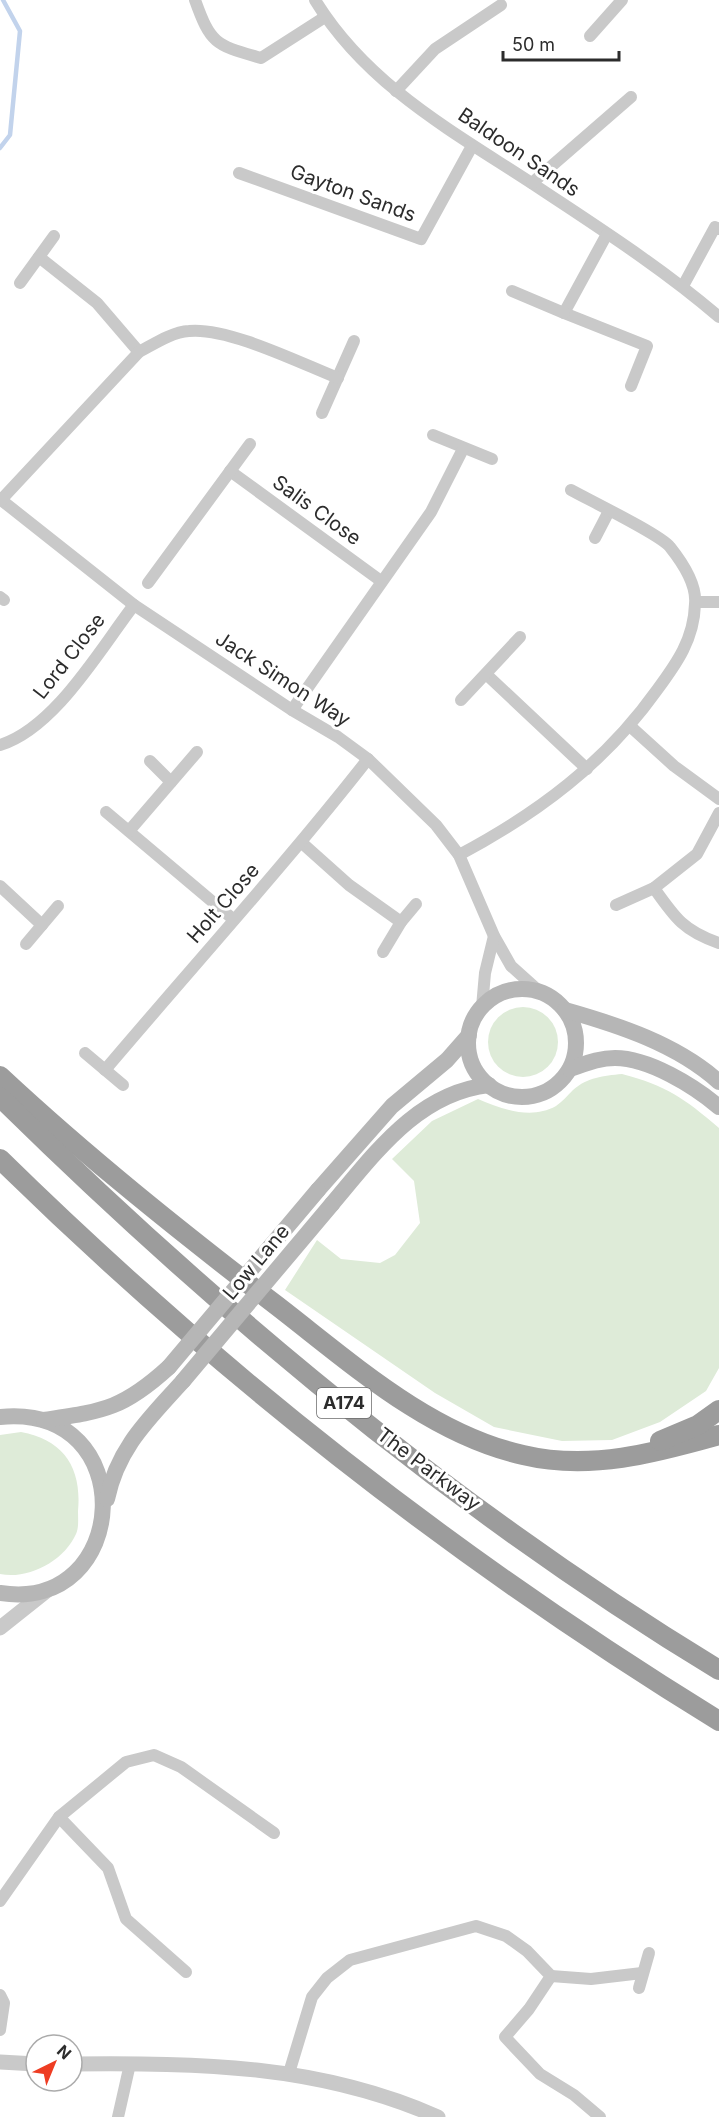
<svg xmlns="http://www.w3.org/2000/svg" width="719" height="2117" viewBox="0 0 719 2117" font-family="Inter,sans-serif">
<style>
.green{fill:#deebd8}
.lines{fill:none;stroke-linecap:round;stroke-linejoin:round}
.stream{stroke:#c2d3ec;stroke-width:4.5}
.minor{stroke:#c9c9c9;stroke-width:12}
.tertiary{stroke:#c9c9c9;stroke-width:15}
.secondary{stroke:#b6b6b6;stroke-width:16}
.trunk{stroke:#9c9c9c;stroke-width:20}
.secondary-bridge{stroke:#b6b6b6;stroke-width:16}
.labels{text-anchor:middle;stroke-width:6;stroke-linejoin:round;paint-order:stroke}
.shield{fill:#fff;stroke:#6b6b6b;stroke-width:1.5}
.shield-label{font-size:18px;font-weight:bold;fill:#2c2c2c}
.street-label{font-size:20px;fill:#2c2c2c;stroke:#fff}
</style>
<rect width="100%" height="100%" fill="#fff"/>
<g class="green">
<circle cx="523" cy="1042" r="35"/>
<path d="M622,1074C667,1086 684,1098 719,1128V1368L706,1391L660,1422L612,1440L562,1441L494,1427L435,1393L285,1290L317,1240L341,1259L380,1263L395,1255L420,1223L414,1181L392,1159L432,1121L478,1099C502,1109 531,1120 556,1106C562,1102 568,1095 573,1090C588,1077 603,1076 622,1074Z"/>
<path d="M21,1432C64,1440 82,1468 78,1511C78,1518 79,1528 76,1534C64,1561 28,1580 0,1574V1435Z"/>
</g>
<g class="lines">
<polyline class="stream" points="0,148 10,135 20,31 3,0"/>
<g class="minor">
<path d="M195,0C211,45 216,45 261,58L325,17"/>
<path d="M315,0C367,85 452,131 533,184C596,226 661,267 719,317"/>
<polyline points="590,36 622,0"/>
<polyline points="396,91 435,49 501,5"/>
<polyline points="239,173 421,239 472,146"/>
<polyline points="532,183 631,97"/>
<polyline points="607,234 564,313 647,346 631,386"/>
<polyline points="39,257 97,303 139,352"/>
<polyline points="20,283 54,236"/>
<polyline points="683,286 715,227 719,229"/>
<polyline points="512,291 564,313"/>
<polyline points="322,413 354,341"/>
<polyline points="433,435 492,459"/>
<polyline points="230,471 381,581"/>
<polyline points="0,499 134,605 292,710 338,737 368,759 436,825 459,855 494,936 511,966 540,992"/>
<path d="M1,500L139,352C154,344 172,332 189,331C228,327 300,363 338,378"/>
<polyline points="595,538 609,511"/>
<polyline points="148,583 250,444"/>
<polyline points="0,597 4,600"/>
<polyline points="696,602 719,602"/>
<polyline points="487,675 587,769"/>
<polyline points="461,700 520,637"/>
<polyline points="292,710 431,512 463,449"/>
<polyline points="631,727 674,766 719,799"/>
<path d="M0,745C55,728 100,649 134,605"/>
<polyline points="150,761 171,782"/>
<polyline points="106,812 233,919"/>
<polyline points="129,831 197,752"/>
<polyline points="302,843 349,885 401,922"/>
<path d="M459,855C538,813 605,763 657,690C677,663 694,639 695,604C697,584 682,562 670,547C661,535 589,500 571,490"/>
<polyline points="0,886 42,925"/>
<path d="M654,888C675,918 684,931 719,943"/>
<polyline points="616,905 654,888 697,854 719,813"/>
<polyline points="26,944 58,906"/>
<polyline points="383,952 401,922 416,904"/>
<polyline points="482,1007 485,973 494,936"/>
<polyline points="85,1053 123,1085"/>
<path d="M105,1070C193,966 284,866 368,759"/>
<polyline points="59,1817 108,1868 126,1919 186,1972"/>
<polyline points="0,1901 59,1817 126,1762 154,1755 181,1767 274,1833"/>
<polyline points="551,1976 591,1979 642,1973"/>
<polyline points="639,1988 649,1953"/>
<polyline points="0,1995 4,2003 0,2030"/>
<polyline points="289,2073 312,1997 327,1978 350,1960 476,1926 506,1936 527,1951 551,1976 529,2009 505,2037 540,2074 574,2095 600,2117"/>
<polyline points="118,2117 130,2064"/>
</g>
<g class="tertiary">
<polyline points="0,1628 49,1589"/>
<polyline points="0,2062 36,2064"/>
<path d="M72,2064C201,2063 318,2064 438,2117"/>
</g>
<g class="secondary">
<circle cx="522" cy="1043" r="54"/>
<path d="M565,1010C618,1025 677,1044 719,1082"/>
<path d="M570,1069C585,1064 599,1058 615,1058C649,1058 694,1086 719,1107"/>
<polyline points="318,1190 392,1106 447,1060 469,1035"/>
<path d="M332,1204C376,1152 418,1093 489,1085"/>
<path d="M0,1417C143,1403 131,1614 0,1593"/>
<path d="M44,1420C104,1411 123,1409 169,1367"/>
<path d="M107,1499C118,1447 149,1419 183,1381"/>
</g>
<g class="trunk">
<path d="M0,1076C88,1158 181,1232 276,1305C350,1362 429,1434 523,1455C590,1471 655,1453 719,1435"/>
<path d="M0,1097C218,1312 457,1511 719,1670"/>
<path d="M0,1159C217,1372 460,1562 719,1721"/>
<polyline points="660,1441 698,1425 719,1410"/>
</g>
<g class="secondary-bridge">
<polyline points="169,1367 318,1190"/>
<polyline points="183,1381 332,1204"/>
</g>
</g>
<g class="labels">
<rect class="shield" x="317" y="1388" width="54" height="30" rx="4.5"/>
<g class="shield-label">
<text x="344" y="1409">A174</text>
</g>
<g class="street-label">
<text transform="translate(519 152) rotate(34)" y="7">Baldoon Sands</text>
<text transform="translate(353 193) rotate(20)" y="7">Gayton Sands</text>
<text transform="translate(317 510) rotate(36)" y="7">Salis Close</text>
<text transform="translate(69 656) rotate(-52)" y="7">Lord Close</text>
<text transform="translate(283 679) rotate(33)" y="7">Jack Simon Way</text>
<text transform="translate(223 903) rotate(-49)" y="7">Holt Close</text>
<text transform="translate(256 1262) rotate(-50)" y="7">Low Lane</text>
<text transform="translate(429 1469) rotate(37)" y="7">The Parkway</text>
</g>
</g>
<g transform="translate(54 2063) rotate(43)"><circle r="28" fill="#ffffff" stroke="#ababab" stroke-width="1.5"/>
<path d="M0-4.5L10 22L0 15L-10 22Z" fill="#ee3d23"/>
<text y="-9" font-size="16" font-weight="bold" text-anchor="middle" fill="#2c2c2c">N</text>
</g>
<path d="M503 51v9h116v-9" fill="none" stroke="#2c2c2c" stroke-width="3"/>
<text x="512" y="51" font-size="18" fill="#2c2c2c" stroke="#ffffff" stroke-width="4.5" paint-order="stroke">50 m</text>
</svg>
